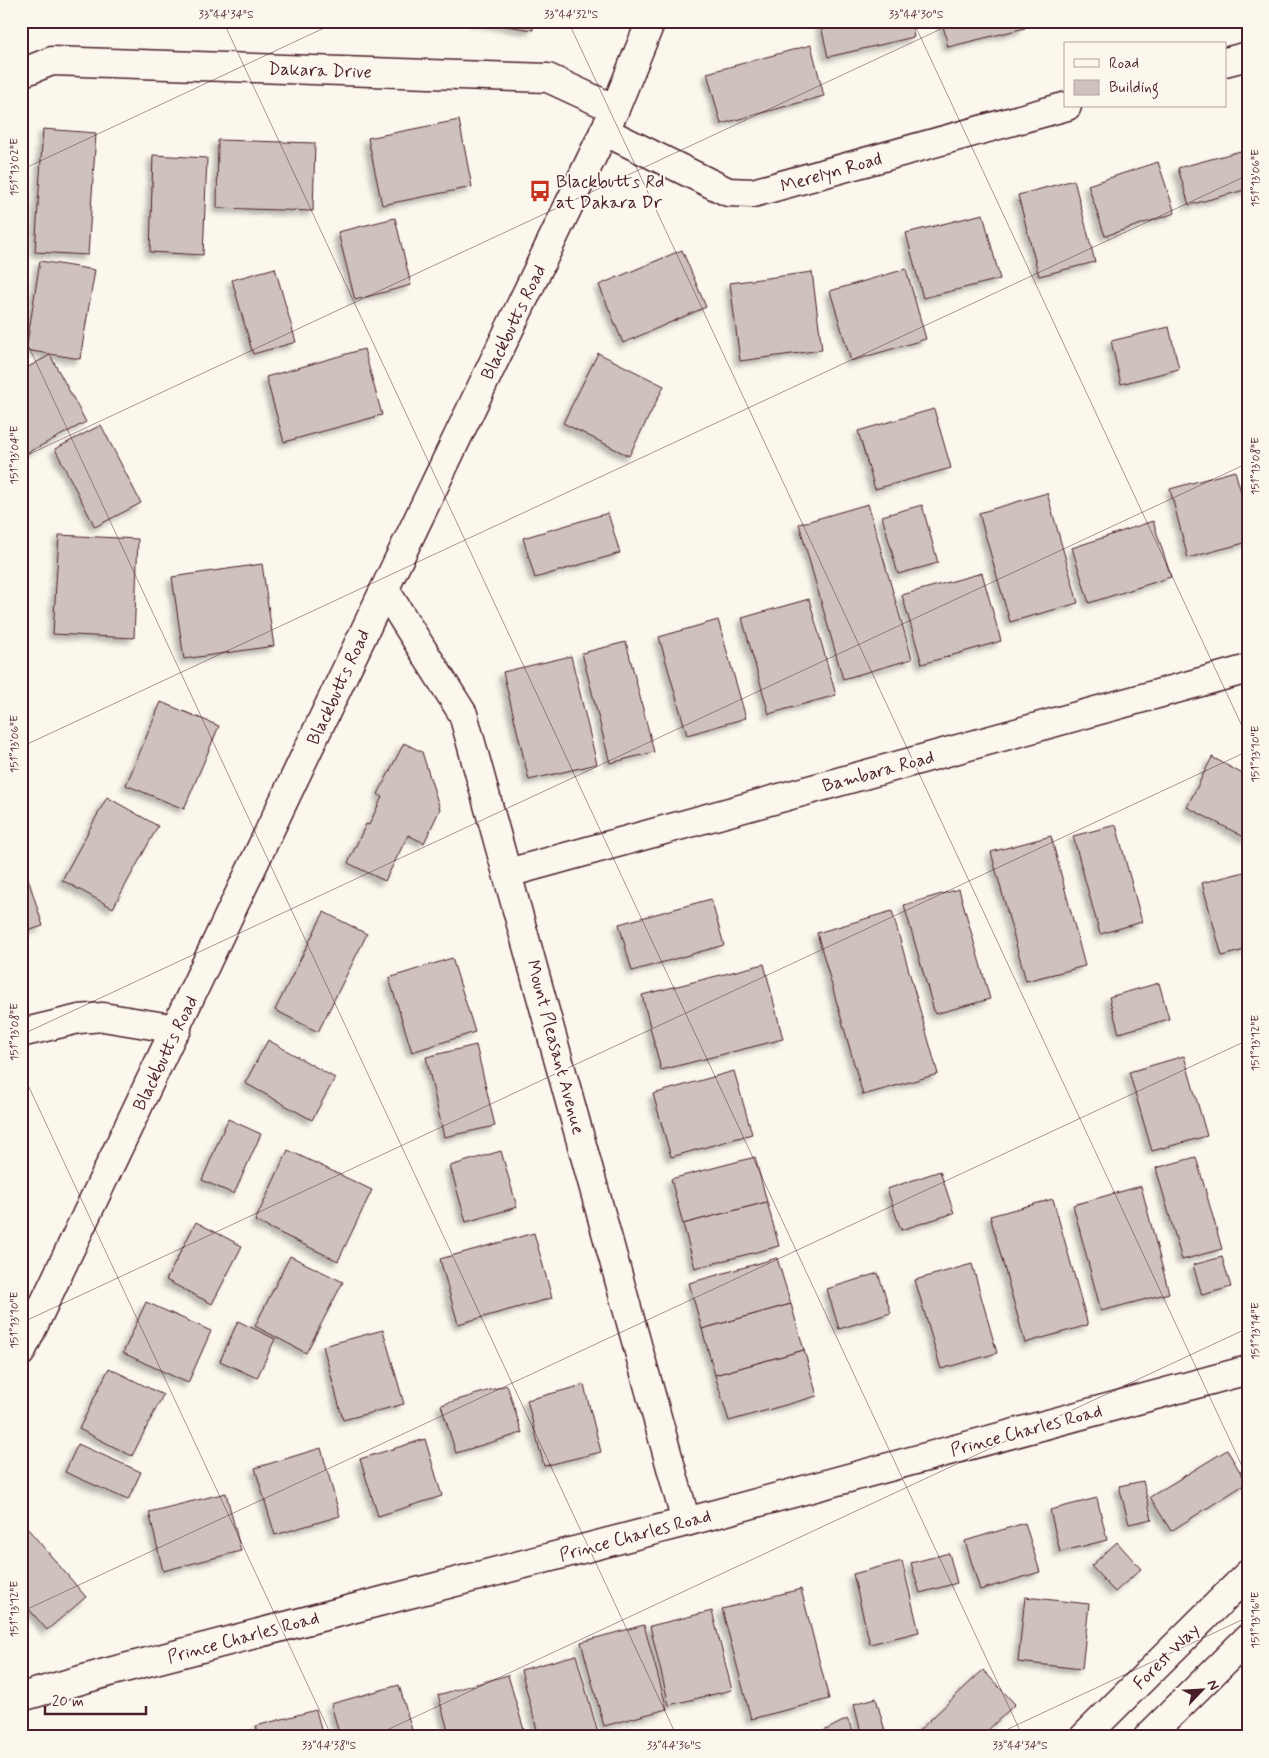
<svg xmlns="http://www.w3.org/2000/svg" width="1269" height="1758" viewBox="0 0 1269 1758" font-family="Mynerve,sans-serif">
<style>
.building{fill:#cfc2bc;stroke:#4a1f2b;filter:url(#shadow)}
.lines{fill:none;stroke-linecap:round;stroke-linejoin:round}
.minor-casing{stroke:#4a1f2b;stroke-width:31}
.tertiary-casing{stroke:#4a1f2b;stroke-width:31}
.primary-casing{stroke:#4a1f2b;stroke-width:31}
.minor{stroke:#fbf7ec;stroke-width:28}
.tertiary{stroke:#fbf7ec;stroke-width:28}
.primary{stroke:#fbf7ec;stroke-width:28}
.ticks{fill:none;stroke:#4a1f2b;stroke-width:1;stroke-opacity:0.45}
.labels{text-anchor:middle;stroke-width:4;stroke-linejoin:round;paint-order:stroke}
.street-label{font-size:18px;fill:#4a1f2b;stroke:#fbf7ec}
.poi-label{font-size:18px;fill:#4a1f2b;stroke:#fbf7ec;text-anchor:start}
.neatline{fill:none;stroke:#4a1f2b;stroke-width:2}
.ticks-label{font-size:12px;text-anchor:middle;fill:#4a1f2b}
</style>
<defs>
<filter id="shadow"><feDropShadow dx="-4.5" dy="4.5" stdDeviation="2.5" flood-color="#0004"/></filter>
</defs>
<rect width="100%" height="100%" fill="#fbf7ec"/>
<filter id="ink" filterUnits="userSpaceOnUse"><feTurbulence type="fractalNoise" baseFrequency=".02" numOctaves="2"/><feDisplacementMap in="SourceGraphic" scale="10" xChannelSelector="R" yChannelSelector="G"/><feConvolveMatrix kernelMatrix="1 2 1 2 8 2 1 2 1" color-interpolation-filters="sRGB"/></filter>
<g filter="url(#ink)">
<g class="building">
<polygon points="472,21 534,21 533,30"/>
<polygon points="820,21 911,21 914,37 828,57"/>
<polygon points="942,21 1023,21 1025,28 948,47"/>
<polygon points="811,45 824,96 721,124 707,73"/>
<polygon points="459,120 472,187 382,205 368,138"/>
<polygon points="43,129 96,133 88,255 35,252"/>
<polygon points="218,140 315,143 313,211 217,208"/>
<polygon points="1248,149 1248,189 1189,205 1178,168"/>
<polygon points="153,155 207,158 203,255 150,252"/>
<polygon points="1158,162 1175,213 1105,236 1088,185"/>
<polygon points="1074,180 1095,262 1039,276 1018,195"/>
<polygon points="983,214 1000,279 923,298 906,233"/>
<polygon points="395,218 411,285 355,300 338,232"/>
<polygon points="682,250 706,307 623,343 599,285"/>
<polygon points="40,261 95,270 80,359 26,350"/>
<polygon points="275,268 296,342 253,354 232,280"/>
<polygon points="906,269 926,339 851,361 830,291"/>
<polygon points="812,272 822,350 740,361 730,283"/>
<polygon points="1169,327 1179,369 1121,384 1111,341"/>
<polygon points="364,349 382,415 284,442 266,377"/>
<polygon points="598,353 664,386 629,456 563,423"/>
<polygon points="50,355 86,422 21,456 21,371"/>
<polygon points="934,409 951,468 875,489 858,431"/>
<polygon points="101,425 141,503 95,527 55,449"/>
<polygon points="1235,471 1248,517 1248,542 1188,558 1170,489"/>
<polygon points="1047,493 1078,603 1010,622 979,513"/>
<polygon points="868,504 912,659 843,679 799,524"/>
<polygon points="922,505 938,563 898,574 882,516"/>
<polygon points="608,513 620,553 535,578 523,538"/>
<polygon points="1153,521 1171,577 1089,603 1072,548"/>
<polygon points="59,535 138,539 134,638 53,634"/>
<polygon points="262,564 274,646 184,659 172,577"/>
<polygon points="982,573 1001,641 922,664 902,595"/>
<polygon points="809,599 836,695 769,714 742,618"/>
<polygon points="718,620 746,718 687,735 659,637"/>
<polygon points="626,642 654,752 610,763 582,653"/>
<polygon points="571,656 597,764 529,780 503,672"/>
<polygon points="161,702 219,726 184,809 126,785"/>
<polygon points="404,743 422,752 440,809 424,843 408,835 385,881 348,863 366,824 369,825 382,797 378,794"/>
<polygon points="1212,757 1248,777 1248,839 1187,807"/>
<polygon points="107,797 158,826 113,908 62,880"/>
<polygon points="1116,825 1142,922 1100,934 1073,836"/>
<polygon points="1051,836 1085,966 1026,981 991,852"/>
<polygon points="1248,871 1248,949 1222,956 1202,883"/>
<polygon points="26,872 43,926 21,933 21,873"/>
<polygon points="959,889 990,999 935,1014 904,905"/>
<polygon points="711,899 724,945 632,971 619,924"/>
<polygon points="892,911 938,1074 863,1095 817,933"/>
<polygon points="324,912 367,934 318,1032 275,1010"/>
<polygon points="452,958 475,1032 412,1052 389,978"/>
<polygon points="764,964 783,1039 661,1070 642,995"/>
<polygon points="1159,983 1169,1019 1119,1033 1109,997"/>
<polygon points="268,1040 335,1078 312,1120 245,1083"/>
<polygon points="476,1045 495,1126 444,1137 426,1057"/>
<polygon points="1184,1056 1207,1136 1152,1151 1129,1072"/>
<polygon points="734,1071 752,1134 671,1157 653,1094"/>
<polygon points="228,1119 261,1134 234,1194 202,1180"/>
<polygon points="288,1150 372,1190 338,1261 255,1221"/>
<polygon points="501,1151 517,1207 466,1222 450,1166"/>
<polygon points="755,1157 767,1202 683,1224 671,1179"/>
<polygon points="1196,1157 1222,1249 1182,1260 1156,1168"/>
<polygon points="940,1171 954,1213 901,1230 887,1189"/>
<polygon points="1141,1186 1169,1293 1101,1311 1073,1205"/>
<polygon points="1053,1199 1088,1325 1025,1343 990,1216"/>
<polygon points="767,1202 779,1246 695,1268 683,1224"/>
<polygon points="196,1222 242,1246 212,1304 166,1280"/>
<polygon points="534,1233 552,1298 458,1324 440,1259"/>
<polygon points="290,1256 343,1282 306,1353 255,1326"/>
<polygon points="1222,1257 1231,1287 1202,1295 1193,1265"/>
<polygon points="777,1258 791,1304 702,1329 689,1283"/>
<polygon points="972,1264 997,1353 941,1369 915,1280"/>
<polygon points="878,1273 891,1313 839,1329 827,1289"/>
<polygon points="146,1302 211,1331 188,1383 123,1353"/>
<polygon points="791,1304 804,1350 715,1375 702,1329"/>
<polygon points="238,1321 275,1339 257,1378 220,1361"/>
<polygon points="383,1330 404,1404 343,1420 323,1346"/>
<polygon points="804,1350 817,1396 729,1421 715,1375"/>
<polygon points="109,1368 163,1395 132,1456 79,1429"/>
<polygon points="507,1385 522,1433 456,1453 441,1405"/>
<polygon points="584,1385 601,1452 544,1466 527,1400"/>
<polygon points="425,1439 442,1496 378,1516 360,1459"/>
<polygon points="78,1444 141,1472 128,1500 65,1472"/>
<polygon points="321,1448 340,1516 275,1535 255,1468"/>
<polygon points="1227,1450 1247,1483 1171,1531 1150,1497"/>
<polygon points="1143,1481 1152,1519 1129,1524 1119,1486"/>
<polygon points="226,1493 241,1551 163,1571 149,1512"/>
<polygon points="1097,1498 1107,1540 1060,1552 1050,1510"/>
<polygon points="22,1522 86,1597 47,1630 21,1600"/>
<polygon points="1025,1523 1040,1572 980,1590 965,1541"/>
<polygon points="1117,1542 1141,1569 1115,1592 1091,1566"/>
<polygon points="949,1553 957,1583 920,1593 911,1563"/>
<polygon points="902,1561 919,1632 870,1644 853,1574"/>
<polygon points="801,1589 829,1699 751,1719 722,1609"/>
<polygon points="1025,1597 1089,1604 1082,1669 1018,1662"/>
<polygon points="712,1611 732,1690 669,1705 650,1626"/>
<polygon points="644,1625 667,1709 604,1726 581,1642"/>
<polygon points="576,1655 599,1737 539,1737 521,1670"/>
<polygon points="983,1670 1015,1704 981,1737 912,1737"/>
<polygon points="508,1675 526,1737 450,1737 438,1695"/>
<polygon points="399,1685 414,1737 340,1737 331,1704"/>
<polygon points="876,1698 886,1735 862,1737 854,1704"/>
<polygon points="316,1710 323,1737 259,1737 256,1726"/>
<polygon points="847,1719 856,1737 812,1737"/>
</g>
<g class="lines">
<g class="minor-casing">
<g id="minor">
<polyline points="1225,62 1248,56"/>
<polyline points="21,73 52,61 548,78 615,109"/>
<polyline points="604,131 728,192 753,193 1067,106"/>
<polyline points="385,590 463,714 686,1522"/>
<polyline points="508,873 1248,669"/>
<polyline points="21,1033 79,1019 103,1017 177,1029"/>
<polyline points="21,1697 109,1672 686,1522 1248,1370"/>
</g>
</g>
<g class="tertiary-casing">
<path id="tertiary" d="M21,1352C221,938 414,522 615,109L651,21"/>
</g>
<g class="primary-casing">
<g id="primary">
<polyline points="1084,1737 1248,1574"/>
<polyline points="1148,1737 1248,1638"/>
</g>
</g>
<use href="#minor" class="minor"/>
<use href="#tertiary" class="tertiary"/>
<use href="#primary" class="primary"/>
</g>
</g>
<path class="ticks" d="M223,21L1023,1737M568,21L1248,1479M913,21L1248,739M21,170L339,21M21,330L677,1737M21,458L958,21M21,747L1248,175M21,1035L1248,463M21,1070L332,1737M21,1323L1248,751M21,1612L1248,1040M372,1737L1248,1328M991,1737L1248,1617"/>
<defs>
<g id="bus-bare" transform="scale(1.725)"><path d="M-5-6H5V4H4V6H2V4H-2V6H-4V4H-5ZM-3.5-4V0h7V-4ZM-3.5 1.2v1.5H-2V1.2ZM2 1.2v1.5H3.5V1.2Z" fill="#c8321e" stroke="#fbf7ec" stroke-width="2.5" paint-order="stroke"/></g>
</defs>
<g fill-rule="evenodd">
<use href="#bus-bare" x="540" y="191"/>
</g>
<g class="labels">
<g class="street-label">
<text transform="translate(320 70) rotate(2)" y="6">Dakara Drive</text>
<text transform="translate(831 172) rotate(-16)" y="6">Merelyn Road</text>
<text transform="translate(513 322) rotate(-64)" y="6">Blackbutts Road</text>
<text transform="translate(338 687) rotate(-65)" y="6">Blackbutts Road</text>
<text transform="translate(878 771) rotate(-15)" y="6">Bambara Road</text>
<text transform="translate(556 1047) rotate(75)" y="6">Mount Pleasant Avenue</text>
<text transform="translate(165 1053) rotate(-64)" y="6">Blackbutts Road</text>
<text transform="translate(1026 1430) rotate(-15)" y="6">Prince Charles Road</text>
<text transform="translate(635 1535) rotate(-15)" y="6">Prince Charles Road</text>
<text transform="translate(243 1637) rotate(-15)" y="6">Prince Charles Road</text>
<text transform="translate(1166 1656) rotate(-45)" y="6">Forest Way</text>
</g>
<g class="poi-label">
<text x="556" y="187">Blackbutts Rd<tspan x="556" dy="21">at Dakara Dr</tspan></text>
</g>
</g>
<rect width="1269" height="1758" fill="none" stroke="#fbf7ec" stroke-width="55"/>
<rect x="1064" y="42" width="162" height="65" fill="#fbf7ec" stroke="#b4a19f"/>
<rect x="1074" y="59" width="25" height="8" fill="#fbf7ec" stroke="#b4a19f"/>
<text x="1109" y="68" font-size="15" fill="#4a1f2b">Road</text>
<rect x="1074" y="80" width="25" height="15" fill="#cfc2bc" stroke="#b4a19f"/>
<text x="1109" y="92" font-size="15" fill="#4a1f2b">Building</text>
<g transform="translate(1202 1690) rotate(65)" stroke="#fbf7ec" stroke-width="4" paint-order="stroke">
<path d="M0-4L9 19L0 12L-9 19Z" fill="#4a1f2b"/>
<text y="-8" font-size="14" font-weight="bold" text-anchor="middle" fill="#4a1f2b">N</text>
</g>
<path d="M45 1706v8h101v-8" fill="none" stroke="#4a1f2b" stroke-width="2.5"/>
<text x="52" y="1706" font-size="15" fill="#4a1f2b" stroke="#fbf7ec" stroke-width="4" paint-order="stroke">20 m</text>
<rect x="28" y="28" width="1214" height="1702" class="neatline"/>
<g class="ticks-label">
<text x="226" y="18">33°44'34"S</text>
<text x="571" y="18">33°44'32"S</text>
<text x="916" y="18">33°44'30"S</text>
<text transform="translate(14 167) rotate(-90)" y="4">151°13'02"E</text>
<text transform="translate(1255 178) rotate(-90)" y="4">151°13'06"E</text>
<text transform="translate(14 455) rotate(-90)" y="4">151°13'04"E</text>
<text transform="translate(1255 466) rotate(-90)" y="4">151°13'08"E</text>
<text transform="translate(14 744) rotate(-90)" y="4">151°13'06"E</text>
<text transform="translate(1255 754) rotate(-90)" y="4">151°13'10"E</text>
<text transform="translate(14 1032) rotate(-90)" y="4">151°13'08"E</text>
<text transform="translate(1255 1043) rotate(-90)" y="4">151°13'12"E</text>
<text transform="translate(14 1320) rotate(-90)" y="4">151°13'10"E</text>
<text transform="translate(1255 1331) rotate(-90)" y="4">151°13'14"E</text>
<text transform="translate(14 1609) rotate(-90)" y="4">151°13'12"E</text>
<text transform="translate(1255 1620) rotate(-90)" y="4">151°13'16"E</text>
<text x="329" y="1749">33°44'38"S</text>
<text x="674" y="1749">33°44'36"S</text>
<text x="1020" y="1749">33°44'34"S</text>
</g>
</svg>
